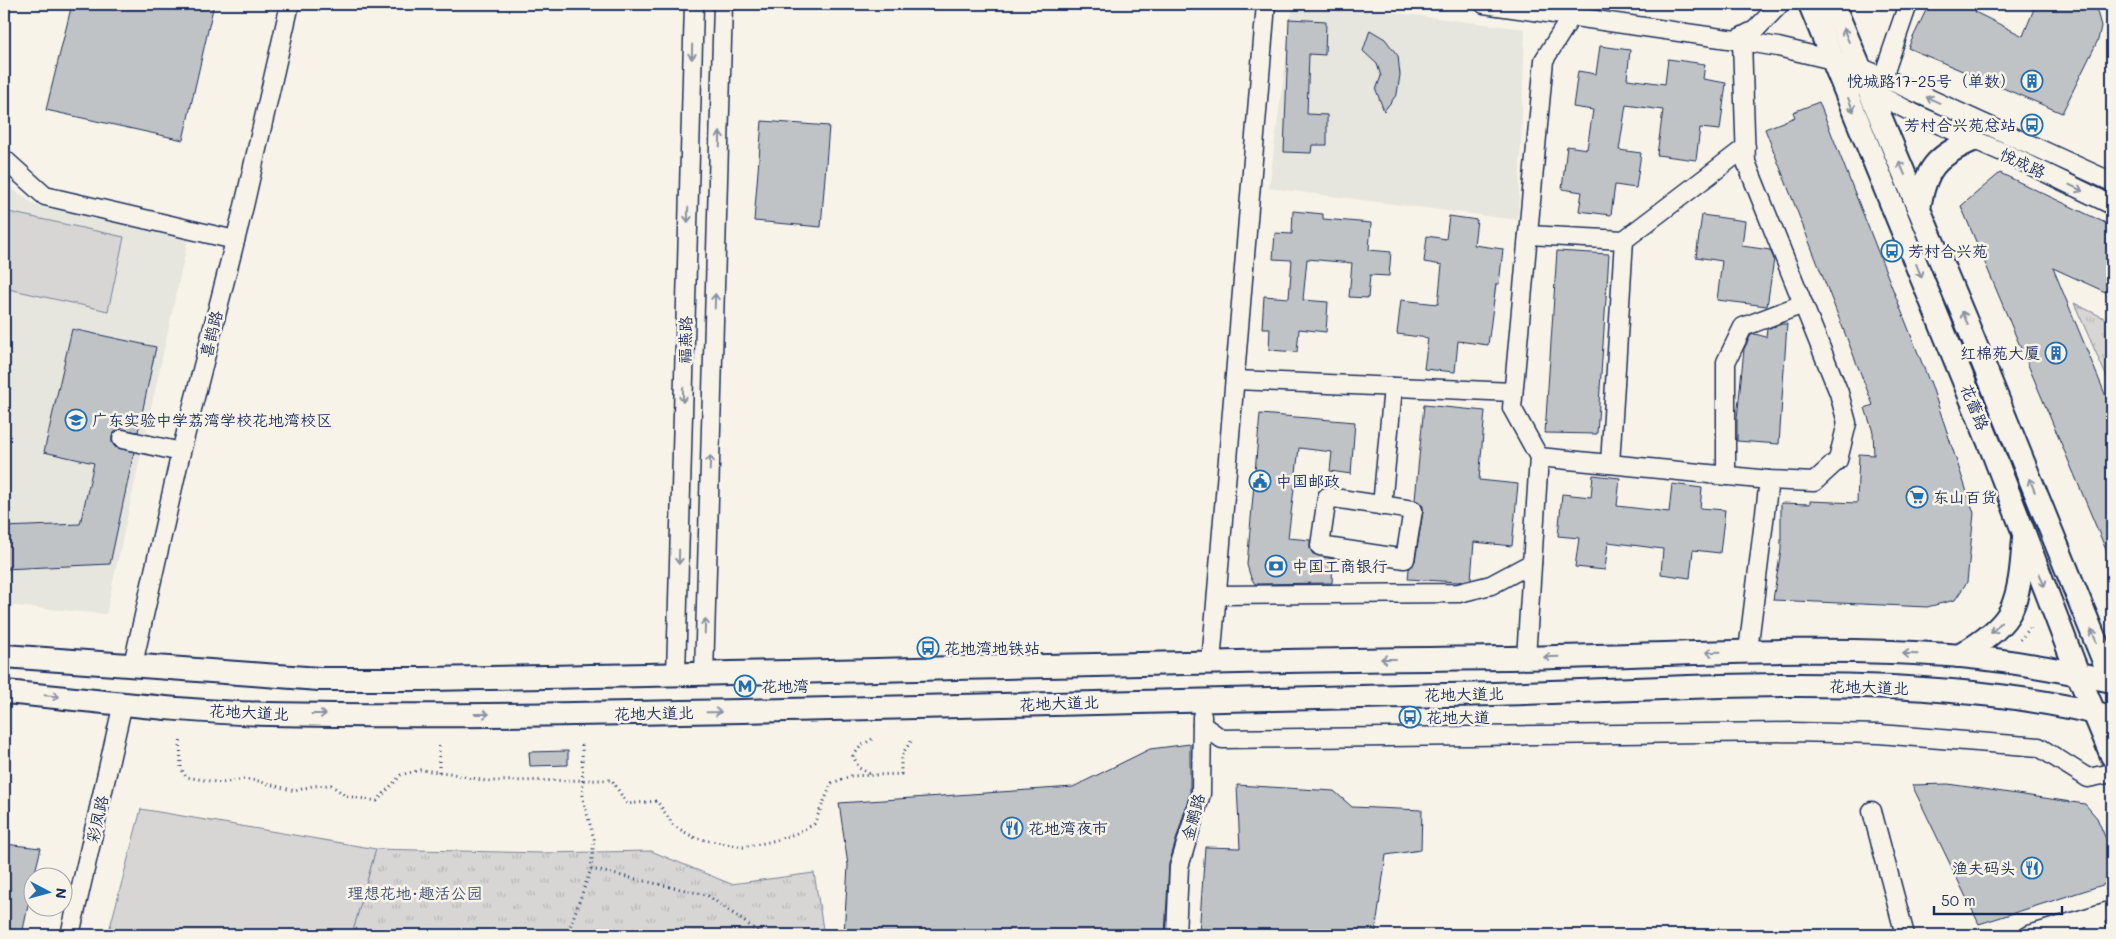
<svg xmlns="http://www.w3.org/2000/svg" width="2116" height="939" viewBox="0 0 2116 939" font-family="Mali,'LXGW WenKai TC',sans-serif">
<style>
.built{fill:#e6e5de}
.grass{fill:#d7d6d4;stroke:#798299}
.park{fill:url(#park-tufts);stroke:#798299}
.building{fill:#c0c3c5;stroke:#1b2f5e}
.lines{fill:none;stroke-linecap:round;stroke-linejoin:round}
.minor-casing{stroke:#1b2f5e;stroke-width:21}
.major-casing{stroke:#1b2f5e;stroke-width:26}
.path{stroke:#1b2f5e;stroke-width:3;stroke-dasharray:1 4;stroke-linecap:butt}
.minor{stroke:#f7f3e8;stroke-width:18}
.major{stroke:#f7f3e8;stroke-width:22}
.oneway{stroke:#8991a3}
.labels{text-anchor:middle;stroke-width:5;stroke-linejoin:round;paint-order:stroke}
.poi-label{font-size:16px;fill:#1b2f5e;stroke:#f7f3e8;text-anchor:start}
.street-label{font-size:16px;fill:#1b2f5e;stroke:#f7f3e8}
.park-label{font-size:16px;fill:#415076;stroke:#f7f3e8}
</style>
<defs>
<pattern id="park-tufts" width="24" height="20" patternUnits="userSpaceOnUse" patternTransform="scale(1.25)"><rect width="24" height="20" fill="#d7d6d4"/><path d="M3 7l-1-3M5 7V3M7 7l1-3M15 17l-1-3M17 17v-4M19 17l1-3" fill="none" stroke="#b8b8b8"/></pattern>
</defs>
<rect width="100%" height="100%" fill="#f7f3e8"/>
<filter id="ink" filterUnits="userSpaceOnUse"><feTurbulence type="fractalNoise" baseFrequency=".02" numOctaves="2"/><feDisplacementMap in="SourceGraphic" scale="10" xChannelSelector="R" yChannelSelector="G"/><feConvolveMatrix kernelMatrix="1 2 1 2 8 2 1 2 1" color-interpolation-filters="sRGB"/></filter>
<g filter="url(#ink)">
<g class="built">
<polygon points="1293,4 1325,4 1525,29 1518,220 1269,188"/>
<polygon points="4,182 36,206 189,235 106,614 4,605"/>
</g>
<g class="grass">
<polygon points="4,211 124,237 108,311 4,288"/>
<polygon points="141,809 376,849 352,935 108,935"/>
</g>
<g class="park">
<polygon points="2074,303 2112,322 2112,389"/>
<polygon points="376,849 541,853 651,851 731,884 814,873 824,935 352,935"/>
</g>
<g class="building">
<polygon points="72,4 214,4 183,140 46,110"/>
<polygon points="1929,4 1979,4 1975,12 2023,36 2036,4 2095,4 2101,26 2098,40 2062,113 1908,48"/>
<polygon points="1289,19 1326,21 1325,55 1309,54 1307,114 1327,115 1327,145 1312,145 1311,153 1284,152"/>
<polygon points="1370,30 1385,39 1398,56 1400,75 1397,94 1384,111 1376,90 1381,76 1377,64 1363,51"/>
<polygon points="1600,46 1630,50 1627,79 1665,84 1668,59 1705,64 1703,79 1726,83 1720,130 1700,128 1696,160 1657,155 1663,110 1626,105 1619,150 1641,153 1636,188 1615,185 1611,215 1579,211 1582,192 1562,189 1567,146 1587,149 1593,110 1573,107 1578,71 1596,74"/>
<polygon points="1819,102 1929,381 1930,381 1974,513 1967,582 1955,600 1927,607 1773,600 1781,550 1781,503 1810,504 1810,501 1857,503 1859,454 1874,455 1873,432 1865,408 1873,405 1765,129 1795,117 1793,112"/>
<polygon points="762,121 829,126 821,227 754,221"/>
<polygon points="2000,173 2112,226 2112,295 2053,268 2112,411 2112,564 1961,206"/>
<polygon points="1293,211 1323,214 1323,219 1371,223 1369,250 1391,252 1389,276 1370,275 1368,298 1349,297 1352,263 1307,259 1303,300 1328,302 1326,332 1299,329 1297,352 1269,350 1270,328 1262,328 1264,296 1289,298 1292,260 1273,259 1275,233 1292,234"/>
<polygon points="1702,215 1745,221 1742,246 1770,250 1774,259 1767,306 1717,300 1722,261 1696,257"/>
<polygon points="1449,216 1477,220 1474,245 1503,249 1499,284 1496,284 1488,345 1458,341 1455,372 1424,369 1428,338 1397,334 1401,300 1438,304 1442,265 1424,262 1427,236 1446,239"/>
<polygon points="1557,251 1609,254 1597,434 1545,433"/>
<polygon points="1782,324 1787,324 1779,444 1737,441 1737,419 1744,349 1751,335 1755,334 1766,337 1767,329"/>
<polygon points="72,329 156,347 138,432 119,429 112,436 112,443 115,447 134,452 110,564 4,569 4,527 80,524 94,463 44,452"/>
<polygon points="1424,405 1485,411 1479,480 1518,484 1512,546 1474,542 1471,579 1458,582 1408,579 1409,569 1415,561 1423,512 1423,506 1415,500"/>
<polygon points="1260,414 1355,422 1351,474 1330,471 1332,452 1299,448 1288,538 1310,540 1310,549 1313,554 1333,559 1332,583 1255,584 1251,578 1247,565"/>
<polygon points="1593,475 1620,478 1617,506 1669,512 1672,484 1702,488 1700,508 1725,510 1720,553 1693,550 1690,578 1661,574 1663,549 1608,542 1605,570 1575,567 1579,538 1558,536 1562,494 1591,497"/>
<polygon points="1190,744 1190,793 1169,864 1165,935 844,935 848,865 839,803 1073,787 1150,749"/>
<polygon points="568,751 568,765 530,766 529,752"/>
<polygon points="1948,784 2085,804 2097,818 2112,853 2112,882 1979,924 1912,785"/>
<polygon points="1237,785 1334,791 1352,807 1422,810 1421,850 1386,855 1375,935 1199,935 1205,847 1240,848"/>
<polygon points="4,844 41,848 34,876 32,876 32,886 22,935 4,935"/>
</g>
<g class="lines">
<g class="minor-casing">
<g id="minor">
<polyline points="1484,4 1742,41 1778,47 1858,66 2112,182"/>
<polyline points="1735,40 1755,30 1780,4"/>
<polyline points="1883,77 1908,4"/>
<polyline points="1865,88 1915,114 2009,155 2112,205"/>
<polyline points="4,159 45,196 235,240"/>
<polyline points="1528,235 1624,240 1746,147"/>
<polyline points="1235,380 1513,392"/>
<polyline points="122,439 181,452"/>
<polyline points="1539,457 1769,480 1814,482 1838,460 1847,423 1839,393 1746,162 1742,41"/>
<polyline points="1610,464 1624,240"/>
<polyline points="1726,476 1726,362 1743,327 1803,304"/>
<polygon points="1327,497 1413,510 1405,559 1320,546"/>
<polyline points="1382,506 1393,387"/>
<polyline points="1217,595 1459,593 1491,585 1532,563"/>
<polyline points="1748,651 1769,480"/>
<polyline points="1526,658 1539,457 1512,408 1544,60 1571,17"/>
<polyline points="1211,663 1266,4"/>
<polyline points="133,664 181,452 244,206 290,4"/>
<polyline points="676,675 694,4"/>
<polyline points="704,675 723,4"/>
<polyline points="1202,725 1222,739 1792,732 1879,734 2039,747 2088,778 2112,773"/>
<polyline points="1872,811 1905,935"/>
<polyline points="2093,916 2099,935"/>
<polyline points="70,935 123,703"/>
<polyline points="1176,935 1179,867 1201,794 1202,716"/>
<polyline points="2029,935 2112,910"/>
</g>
</g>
<g class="major-casing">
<g id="major">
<polyline points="1810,4 1992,450 2078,674 2112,756"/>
<polyline points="1833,4 1968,326 2112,681"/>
<path d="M1919,209C1925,169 1936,156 1973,140"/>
<path d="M4,656L319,679H422C785,674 1147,661 1510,658C1661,656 1811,644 1961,656C2012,661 2062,670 2112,681"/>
<path d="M1959,656C1976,646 2002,629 2011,610C2021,588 2022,562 2024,538"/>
<path d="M4,692C92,700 180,712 268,714C406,717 544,715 682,712C937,708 1192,699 1446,695C1595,693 1743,680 1892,687C1966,691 2040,698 2112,717"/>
</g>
</g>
<g class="path">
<polyline points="2020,640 2030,628"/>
<polyline points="872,739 861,746 853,756 859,768 872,775"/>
<polyline points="180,741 181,768 186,777 222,783 244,779 258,781 295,791 312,786 331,785 346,796 377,801 401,775 420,770 449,773 486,781 612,780 627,804 657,801 674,826 695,838 743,847 769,842 795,834 814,824 832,783 851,776 901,774 901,756 913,738"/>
<polyline points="439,746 439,772"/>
<polyline points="591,869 707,895 763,935"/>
<polyline points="567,935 591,869 594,839 583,799 582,743"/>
</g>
<use href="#minor" class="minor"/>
<use href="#major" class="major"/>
</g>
<defs><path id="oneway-shaft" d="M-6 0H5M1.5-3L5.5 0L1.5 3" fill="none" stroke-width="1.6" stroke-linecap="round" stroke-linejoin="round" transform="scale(1.25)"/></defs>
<g class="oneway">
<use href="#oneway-shaft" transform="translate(1846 35) rotate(-112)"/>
<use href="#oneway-shaft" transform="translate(692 52) rotate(91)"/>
<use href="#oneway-shaft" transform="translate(1933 100) rotate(-156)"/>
<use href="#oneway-shaft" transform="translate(1851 105) rotate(68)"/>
<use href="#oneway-shaft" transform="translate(720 139) rotate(-88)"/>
<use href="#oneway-shaft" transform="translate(1902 168) rotate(-113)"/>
<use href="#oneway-shaft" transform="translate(2076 188) rotate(26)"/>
<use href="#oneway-shaft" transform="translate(688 215) rotate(91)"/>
<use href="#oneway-shaft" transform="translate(1919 271) rotate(68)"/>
<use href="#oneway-shaft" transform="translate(715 301) rotate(-88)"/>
<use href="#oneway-shaft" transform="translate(1965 318) rotate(-113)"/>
<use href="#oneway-shaft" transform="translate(683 395) rotate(91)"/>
<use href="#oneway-shaft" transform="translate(710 463) rotate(-88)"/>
<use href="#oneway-shaft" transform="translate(2032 485) rotate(-112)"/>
<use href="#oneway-shaft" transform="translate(679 557) rotate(91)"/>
<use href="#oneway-shaft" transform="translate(2042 580) rotate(69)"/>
<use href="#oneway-shaft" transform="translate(705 626) rotate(-88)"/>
<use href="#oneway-shaft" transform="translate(1996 628) rotate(133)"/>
<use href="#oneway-shaft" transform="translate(2094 636) rotate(-112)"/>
<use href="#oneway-shaft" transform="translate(1713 652) rotate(178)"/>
<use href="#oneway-shaft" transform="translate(1910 654) rotate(-178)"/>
<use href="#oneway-shaft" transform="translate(1551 657) rotate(178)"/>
<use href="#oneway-shaft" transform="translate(1388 659) rotate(180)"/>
<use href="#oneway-shaft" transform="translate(52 696) rotate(5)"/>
<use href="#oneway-shaft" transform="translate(714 712) rotate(-1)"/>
<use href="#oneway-shaft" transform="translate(319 714)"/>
<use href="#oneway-shaft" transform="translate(482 714)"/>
</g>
</g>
<defs>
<g id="building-ring" transform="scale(1.125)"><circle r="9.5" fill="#f7f3e8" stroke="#1f6fb2" stroke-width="1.5"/><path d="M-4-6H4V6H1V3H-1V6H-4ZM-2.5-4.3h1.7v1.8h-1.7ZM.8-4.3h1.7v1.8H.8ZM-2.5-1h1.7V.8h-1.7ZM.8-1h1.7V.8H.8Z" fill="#1f6fb2"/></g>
<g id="bus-ring" transform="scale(1.125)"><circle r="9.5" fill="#f7f3e8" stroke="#1f6fb2" stroke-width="1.5"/><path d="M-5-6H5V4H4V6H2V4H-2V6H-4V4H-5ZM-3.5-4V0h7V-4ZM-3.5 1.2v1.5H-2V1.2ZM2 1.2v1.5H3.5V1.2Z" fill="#1f6fb2"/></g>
<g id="school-ring" transform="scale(1.125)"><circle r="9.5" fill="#f7f3e8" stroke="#1f6fb2" stroke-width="1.5"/><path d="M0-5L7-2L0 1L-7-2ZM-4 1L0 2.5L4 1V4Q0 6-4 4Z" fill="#1f6fb2"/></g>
<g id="civic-ring" transform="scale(1.125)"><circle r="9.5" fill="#f7f3e8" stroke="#1f6fb2" stroke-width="1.5"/><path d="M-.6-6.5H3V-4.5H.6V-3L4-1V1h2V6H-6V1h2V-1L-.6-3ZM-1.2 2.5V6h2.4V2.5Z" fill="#1f6fb2"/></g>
<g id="supermarket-ring" transform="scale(1.125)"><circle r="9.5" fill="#f7f3e8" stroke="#1f6fb2" stroke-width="1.5"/><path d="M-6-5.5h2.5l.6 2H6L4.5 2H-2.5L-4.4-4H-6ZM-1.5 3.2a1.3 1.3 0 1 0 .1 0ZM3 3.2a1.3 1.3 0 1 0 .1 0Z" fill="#1f6fb2"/></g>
<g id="bank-ring" transform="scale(1.125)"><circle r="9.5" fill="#f7f3e8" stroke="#1f6fb2" stroke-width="1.5"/><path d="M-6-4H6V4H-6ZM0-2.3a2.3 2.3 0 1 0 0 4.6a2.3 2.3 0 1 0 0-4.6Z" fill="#1f6fb2"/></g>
<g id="metro-ring" transform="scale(1.125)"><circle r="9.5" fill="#f7f3e8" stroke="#1f6fb2" stroke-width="1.5"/><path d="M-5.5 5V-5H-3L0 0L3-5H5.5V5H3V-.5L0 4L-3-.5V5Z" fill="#1f6fb2"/></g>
<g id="restaurant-ring" transform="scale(1.125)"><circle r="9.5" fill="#f7f3e8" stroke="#1f6fb2" stroke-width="1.5"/><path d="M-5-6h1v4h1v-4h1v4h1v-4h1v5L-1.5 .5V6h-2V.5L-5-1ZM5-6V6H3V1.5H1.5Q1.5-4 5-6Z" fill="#1f6fb2"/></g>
</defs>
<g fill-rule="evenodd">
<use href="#building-ring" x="2032" y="81"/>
<use href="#bus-ring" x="2032" y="125"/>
<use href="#bus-ring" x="1892" y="251"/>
<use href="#building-ring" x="2056" y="353"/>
<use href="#school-ring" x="76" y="420"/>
<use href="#civic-ring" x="1260" y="481"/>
<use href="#supermarket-ring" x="1917" y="497"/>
<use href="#bank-ring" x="1276" y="566"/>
<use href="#bus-ring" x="928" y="648"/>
<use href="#metro-ring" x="745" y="686"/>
<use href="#bus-ring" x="1410" y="717"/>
<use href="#restaurant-ring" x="1012" y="828"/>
<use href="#restaurant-ring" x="2032" y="868"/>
</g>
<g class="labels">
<g class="poi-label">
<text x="2016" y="87" text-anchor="end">悦城路17-25号（单数）</text>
<text x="2016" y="131" text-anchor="end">芳村合兴苑总站</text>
<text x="1908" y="257">芳村合兴苑</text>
<text x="2040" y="359" text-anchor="end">红棉苑大厦</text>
<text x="92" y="426">广东实验中学荔湾学校花地湾校区</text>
<text x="1276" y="487">中国邮政</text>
<text x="1933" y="503">东山百货</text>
<text x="1292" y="572">中国工商银行</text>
<text x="944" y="654">花地湾地铁站</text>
<text x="761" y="692">花地湾</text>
<text x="1426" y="723">花地大道</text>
<text x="1028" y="834">花地湾夜市</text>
<text x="2016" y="874" text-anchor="end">渔夫码头</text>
</g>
<g class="street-label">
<text transform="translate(2023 163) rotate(25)" y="6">悦成路</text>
<text transform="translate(211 334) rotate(-76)" y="6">喜鹊路</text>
<text transform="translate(685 340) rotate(-89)" y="6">福燕路</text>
<text transform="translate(1975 407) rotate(68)" y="6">花蕾路</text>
<text transform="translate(1869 687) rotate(2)" y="6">花地大道北</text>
<text transform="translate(1464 694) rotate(-1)" y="6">花地大道北</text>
<text transform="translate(1059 703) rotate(-2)" y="6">花地大道北</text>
<text transform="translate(249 712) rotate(3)" y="6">花地大道北</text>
<text transform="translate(654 713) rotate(-1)" y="6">花地大道北</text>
<text transform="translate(1193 817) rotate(-75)" y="6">金鹏路</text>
<text transform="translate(97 819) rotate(-77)" y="6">彩凤路</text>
</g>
<g class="park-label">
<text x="415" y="899">理想花地·趣活公园</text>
</g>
</g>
<rect width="2116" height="939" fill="none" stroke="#f7f3e8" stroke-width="20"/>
<rect x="10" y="10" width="2096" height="919" fill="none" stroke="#1b2f5e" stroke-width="2" filter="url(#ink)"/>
<g transform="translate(48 892) rotate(96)"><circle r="24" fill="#f7f3e8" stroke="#9fa5b1"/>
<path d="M0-4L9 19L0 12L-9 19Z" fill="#1f6fb2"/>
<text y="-8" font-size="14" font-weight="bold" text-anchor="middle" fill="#1b2f5e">N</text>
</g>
<path d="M1934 906v8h128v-8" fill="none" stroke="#1b2f5e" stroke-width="2.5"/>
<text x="1941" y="906" font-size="15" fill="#1b2f5e" stroke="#f7f3e8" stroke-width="4" paint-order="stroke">50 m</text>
</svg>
